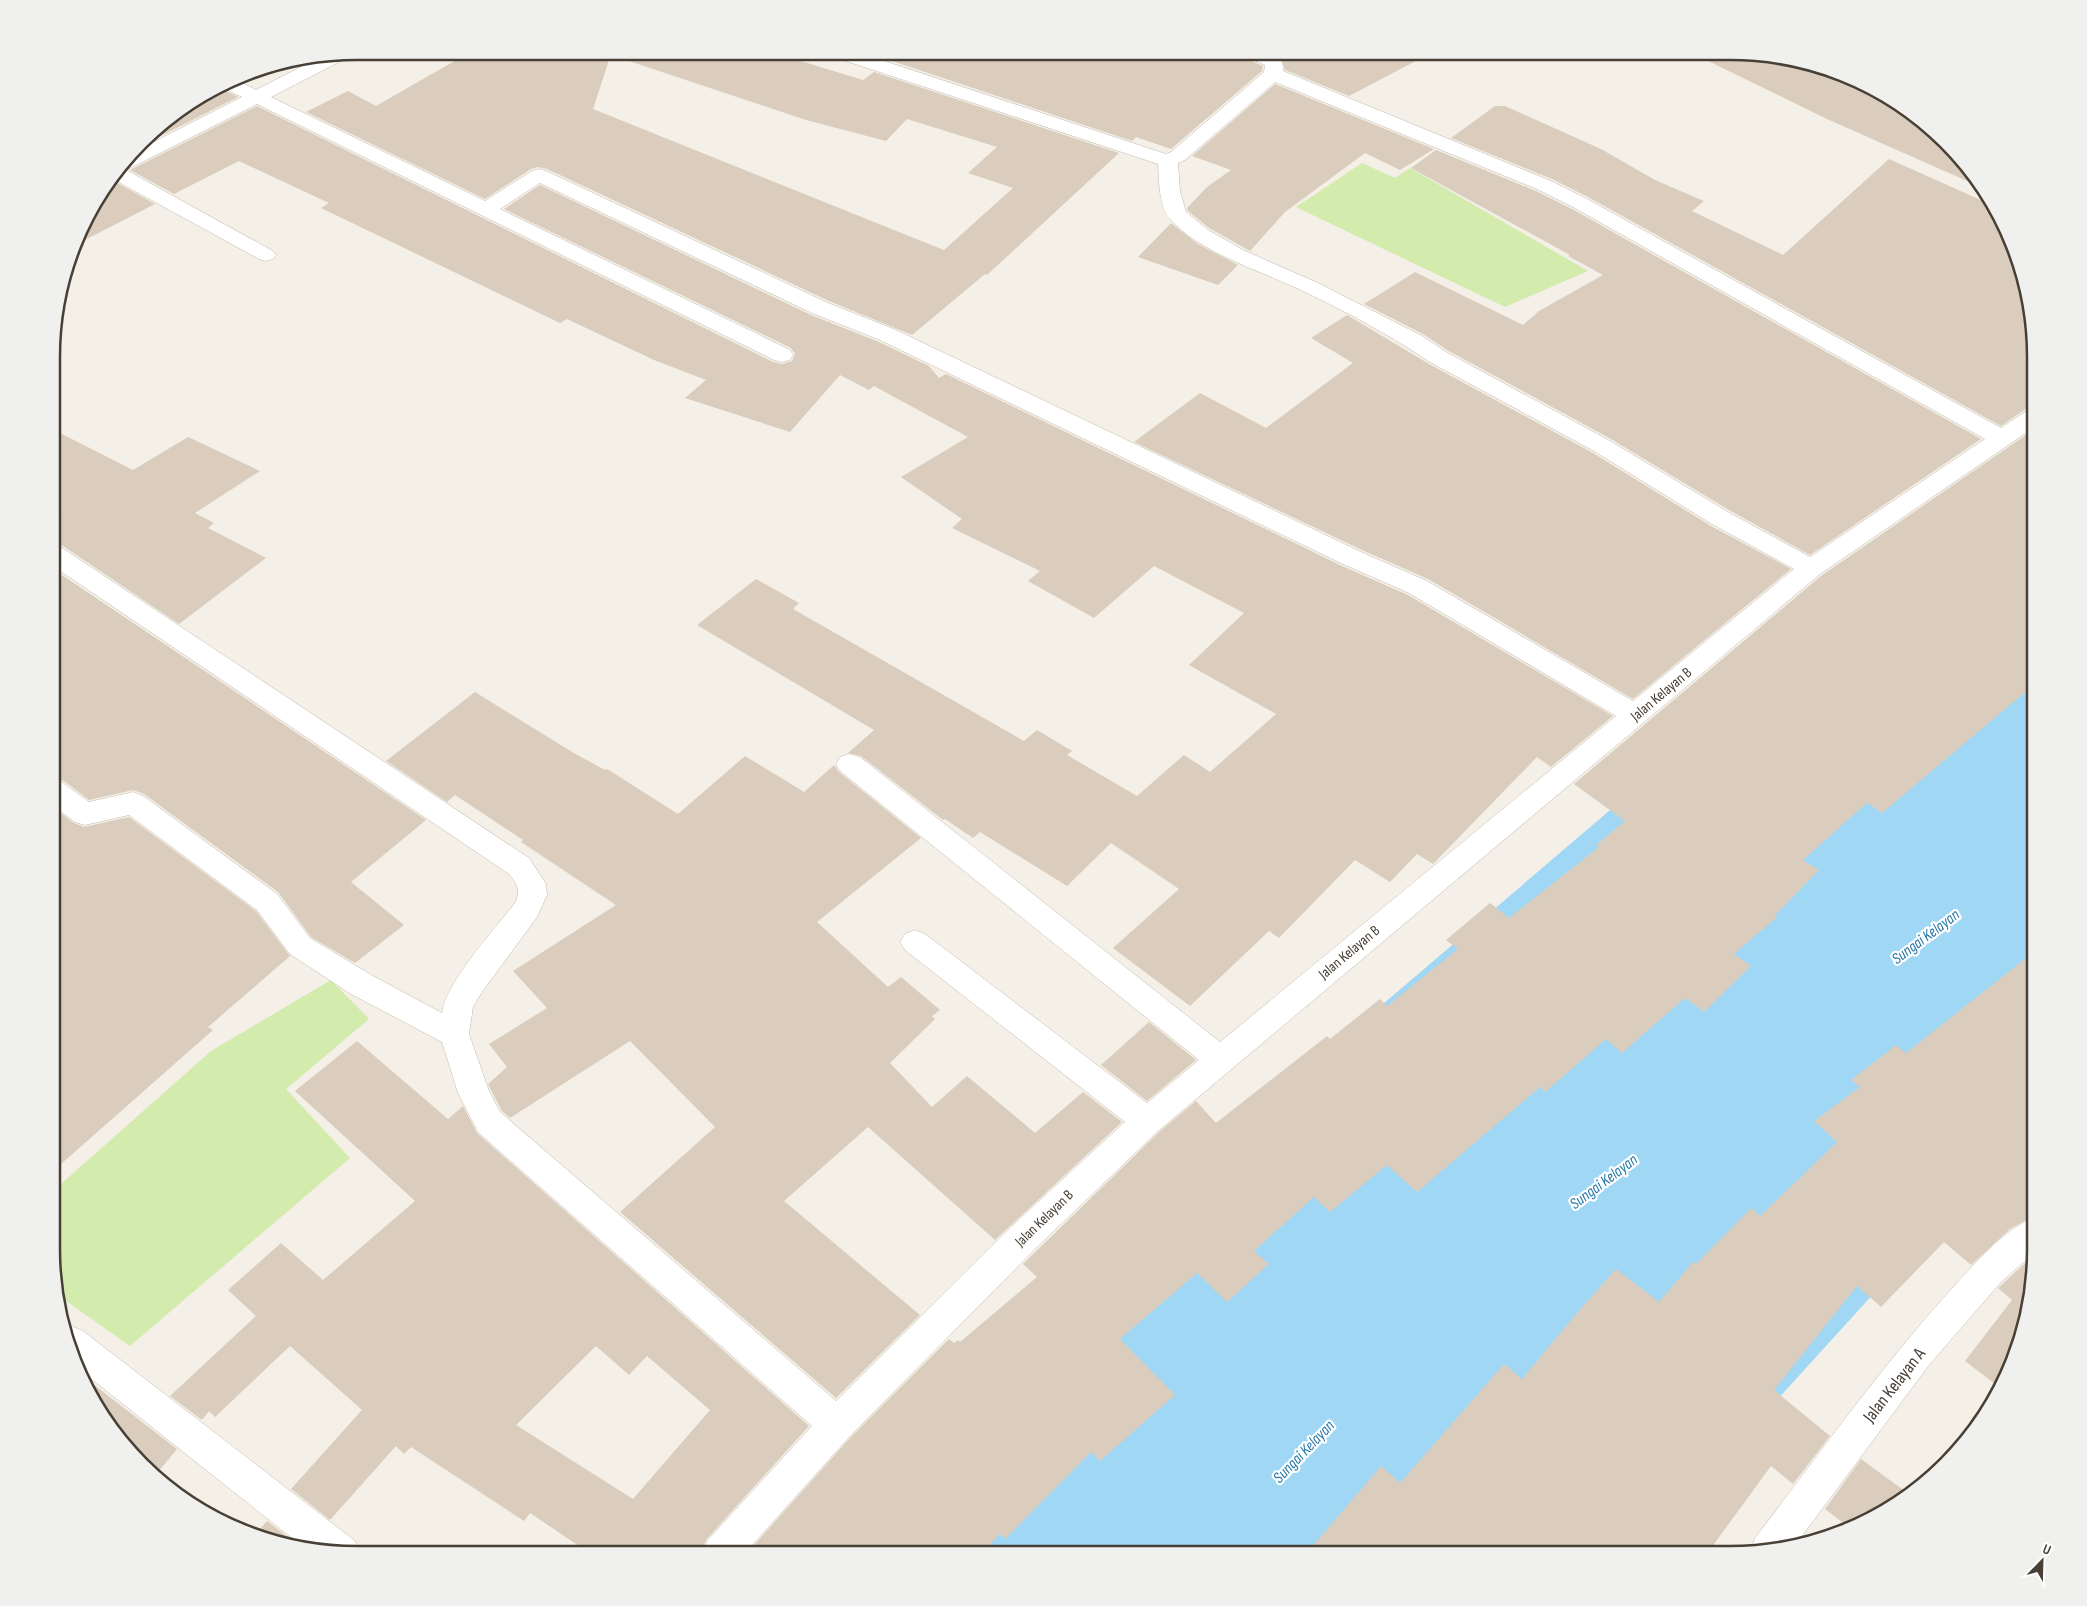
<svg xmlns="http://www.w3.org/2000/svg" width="2087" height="1606" viewBox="0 0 2087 1606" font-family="'Sofia Sans Condensed',sans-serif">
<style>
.green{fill:#d3ebad}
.water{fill:#a0d7f4}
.building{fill:#dacdbe;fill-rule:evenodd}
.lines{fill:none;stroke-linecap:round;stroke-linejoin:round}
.minor-casing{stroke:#c3baac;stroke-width:1}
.minor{fill:#fff;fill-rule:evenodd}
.labels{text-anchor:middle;stroke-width:4.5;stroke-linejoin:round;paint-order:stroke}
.street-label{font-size:15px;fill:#483f35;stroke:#fff}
.water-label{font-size:16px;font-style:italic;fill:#2679a9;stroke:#fff}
.near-street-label{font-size:18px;fill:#483f35;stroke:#fff}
.rim{fill:none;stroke:#483f35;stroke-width:2.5}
</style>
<rect width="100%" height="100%" fill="#f4efe7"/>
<g class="green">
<polygon points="1362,163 1395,178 1410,168 1588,271 1505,307 1296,207"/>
<polygon points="331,980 369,1019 286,1089 350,1158 130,1346 59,1296 52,1269 52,1192 211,1051"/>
</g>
<polygon class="water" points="2036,508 2035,1151 1965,1193 1766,1412 1656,1555 811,1554 1321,1057 1705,729"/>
<g class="building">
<polygon points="472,51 612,51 593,109 944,250 1013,188 968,173 997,147 907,119 886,141 806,120 623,59 625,51 768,51 863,80 874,72 1119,153 987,275 985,274 912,335 829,301 547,169 538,167 531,169 485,199 306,112 348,91 376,106"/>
<polygon points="900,52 1241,52 1245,58 1263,66 1262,71 1171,149 1136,137 1132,141 889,60"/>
<polygon points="1272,52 1433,52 1349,96 1285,70 1281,57"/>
<polygon points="1704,52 1750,52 1846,74 1931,127 1976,185 1827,119 1702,58"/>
<polygon points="1275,84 1434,149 1400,170 1365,153 1285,212 1250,251 1209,228 1188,211 1187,208 1207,187 1231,170 1192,156"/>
<polygon points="222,89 238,97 139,147 156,127"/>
<polygon points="257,106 773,362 782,364 792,361 795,354 791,348 504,209 540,185 811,315 879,342 929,366 939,378 946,374 1342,566 1408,595 1613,716 1551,767 1537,757 1433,864 1417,854 1390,882 1355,860 1279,938 1269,931 1190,1006 1113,948 1179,889 1111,843 1067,886 980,832 973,838 945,819 943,820 861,756 848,753 874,730 697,625 756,579 799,603 793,609 1024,741 1037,730 1072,751 1067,755 1137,796 1184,755 1210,772 1276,714 1189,665 1244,613 1154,566 1094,618 1028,581 1040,571 952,528 962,519 901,477 968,437 874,386 869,390 840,375 790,432 685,398 706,380 654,360 567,319 560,323 321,208 329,203 239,161 174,194 130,170"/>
<polygon points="1495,106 1505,106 1601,149 1655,180 1704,201 1692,211 1783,255 1889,159 1992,205 2004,222 2025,278 2036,357 2036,406 2027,408 2001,426 1588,197 1552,179 1451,138"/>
<polygon points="1436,150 1536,191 1572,209 1981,439 1810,555 1729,510 1611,439 1447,350 1423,334 1364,304 1415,272 1523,325 1539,311 1603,275 1568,256 1570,255 1411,168"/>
<polygon points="112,180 155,204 79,243 92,204"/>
<polygon points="1171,223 1198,244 1238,265 1218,285 1138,257"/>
<polygon points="1347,315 1429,364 1593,453 1711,526 1791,569 1633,699 1428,579 1362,550 1134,442 1200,393 1266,428 1353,363 1311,338"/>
<polygon points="2036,428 2036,683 1882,813 1867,803 1803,860 1819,870 1775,915 1777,917 1734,954 1751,966 1704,1012 1685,998 1622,1053 1606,1039 1545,1092 1540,1087 1417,1192 1387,1165 1330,1212 1314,1197 1254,1251 1269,1264 1227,1302 1197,1273 1120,1339 1175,1395 1100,1461 1091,1452 1005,1539 1000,1534 981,1554 746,1554 850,1438 949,1339 954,1343 958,1340 960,1342 1037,1277 1023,1264 1159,1132 1196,1101 1216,1123 1327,1036 1330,1039 1380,999 1387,1006 1458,949 1446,940 1490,903 1509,918 1599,847 1596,845 1625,821 1574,784 1821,576"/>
<polygon points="54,430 133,470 188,437 260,471 195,513 214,523 208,528 266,558 179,624 63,546 53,544"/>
<polygon points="53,569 426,820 351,882 404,925 355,963 311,937 278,892 144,794 133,790 89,800 64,781 53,778"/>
<polygon points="475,692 572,752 605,770 607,769 678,814 745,756 804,792 834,765 839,772 921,838 817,922 888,987 901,977 940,1010 932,1016 935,1019 890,1063 932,1107 967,1076 1035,1133 1083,1092 1122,1122 995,1240 868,1127 784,1201 920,1315 836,1398 620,1212 715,1127 630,1041 510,1118 502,1111 491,1090 488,1084 507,1067 489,1044 547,1008 513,971 616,905 521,842 523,840 455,795 447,802 386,761"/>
<polygon points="53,807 74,823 84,827 129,817 256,911 290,956 208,1027 213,1030 52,1172"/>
<polygon points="2035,951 2035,1215 2010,1229 1971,1265 1944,1242 1881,1307 1857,1286 1774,1390 1830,1436 1793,1484 1771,1466 1706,1555 1305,1555 1381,1466 1400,1483 1504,1364 1522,1379 1577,1313 1616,1269 1659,1302 1693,1262 1696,1264 1751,1208 1760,1216 1837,1142 1814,1121 1860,1087 1851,1080 1896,1045 1906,1053"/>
<polygon points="1149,1022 1196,1060 1147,1101 1101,1065"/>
<path d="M357,1041L448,1119L463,1106L477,1133L809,1426L706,1540L700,1554H591L530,1513L524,1521L411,1447L404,1454L396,1446L330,1520L291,1489L362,1410L290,1346L215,1417L209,1411L202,1420L170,1396L256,1316L228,1290L281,1243L323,1280L415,1201L295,1091ZM596,1346L629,1375L647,1356L710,1410L633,1499L516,1425Z"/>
<polygon points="2035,1254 2035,1269 2012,1366 1999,1387 1965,1361 2012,1300 1998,1288"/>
<polygon points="80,1374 177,1449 154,1477 83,1384"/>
<polygon points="1861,1459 1906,1492 1865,1523 1850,1528 1825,1509"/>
<polygon points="267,1521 298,1545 255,1535"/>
</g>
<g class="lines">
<g class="minor-casing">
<g id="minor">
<path d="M825,51H854L1166,154L1171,152L1264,72L1265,65L1246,56L1243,52C1260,52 1284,48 1283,71L1551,181L1587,199L2001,428L2028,410L2036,408V426L1820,574L1158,1131L1036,1248L849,1437L744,1554H702L707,1541L812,1426L478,1132L458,1093L442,1042L351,994L290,954L257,910L129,815L85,825L75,822L53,805V780L63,783L89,802L133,792L143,796L277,894L310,938L373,976L442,1013C446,982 495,929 515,903C521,890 517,884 509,874L53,566V546L62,548L529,858L546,884L547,895L537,917L482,992L473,1007L469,1034L489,1091L500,1112L836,1401L1012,1226L1125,1122L905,950L900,942L905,934L915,930L925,934L1147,1103L1199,1060L840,771L836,764L840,757L850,754L860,757L1220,1042L1616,716L1409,593L1343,564L880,340L812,313L540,183L500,209L790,350L793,355L790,360L782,362L774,360L257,104L126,170L273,251L276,255L273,259L266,261L259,259L113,179L136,151L242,97L223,88L237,80L256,90L320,57L349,53L347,58L271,97L485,201L532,171L539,169L546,171L828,303L896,330L1361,552L1427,581L1633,701L1794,569L1712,524L1594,451L1430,362C1390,335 1347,312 1303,291C1262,271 1202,254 1170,219C1159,208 1159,179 1158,164L828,55ZM1275,82L1537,189L1573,207L1985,439L1810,557L1728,512L1610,441L1446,352L1422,336L1318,283L1243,250L1208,230L1186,212L1180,191L1178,163L1185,160Z"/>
<path d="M2035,1217V1252L2001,1282L1929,1365L1793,1548L1750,1553L1755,1538C1818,1456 1878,1371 1947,1294C1970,1269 2003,1229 2035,1217Z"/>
<polygon points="71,1326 83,1331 355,1541 360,1554 337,1554 302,1546 79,1369 68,1327"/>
</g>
</g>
<use href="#minor" class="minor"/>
</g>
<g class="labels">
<g class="street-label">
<text transform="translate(1661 694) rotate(-40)" y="5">Jalan Kelayan B</text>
<text transform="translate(1349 952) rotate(-40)" y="5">Jalan Kelayan B</text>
<text transform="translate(1044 1218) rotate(-44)" y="5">Jalan Kelayan B</text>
</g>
<g class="water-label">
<text transform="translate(1925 936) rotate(-37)" y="6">Sungai Kelayan</text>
<text transform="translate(1603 1181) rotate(-37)" y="6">Sungai Kelayan</text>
<text transform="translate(1303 1451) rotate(-46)" y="6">Sungai Kelayan</text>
</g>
<g class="near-street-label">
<text transform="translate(1894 1385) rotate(-52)" y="6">Jalan Kelayan A</text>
</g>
</g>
<path d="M0 0H2087V1606H0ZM357 60H1730A297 297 0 0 1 2027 357V1249A297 297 0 0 1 1730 1546H357A297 297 0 0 1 60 1249V357A297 297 0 0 1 357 60Z" fill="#f0f0ef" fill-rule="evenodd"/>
<path class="rim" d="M357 60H1730A297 297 0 0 1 2027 357V1249A297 297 0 0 1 1730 1546H357A297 297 0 0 1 60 1249V357A297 297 0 0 1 357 60Z"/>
<g transform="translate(2042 1561) rotate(23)" stroke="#ffffff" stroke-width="4" paint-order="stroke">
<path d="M0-4L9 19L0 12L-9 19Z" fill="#483f35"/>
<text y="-8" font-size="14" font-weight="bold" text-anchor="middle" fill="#483f35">U</text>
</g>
</svg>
